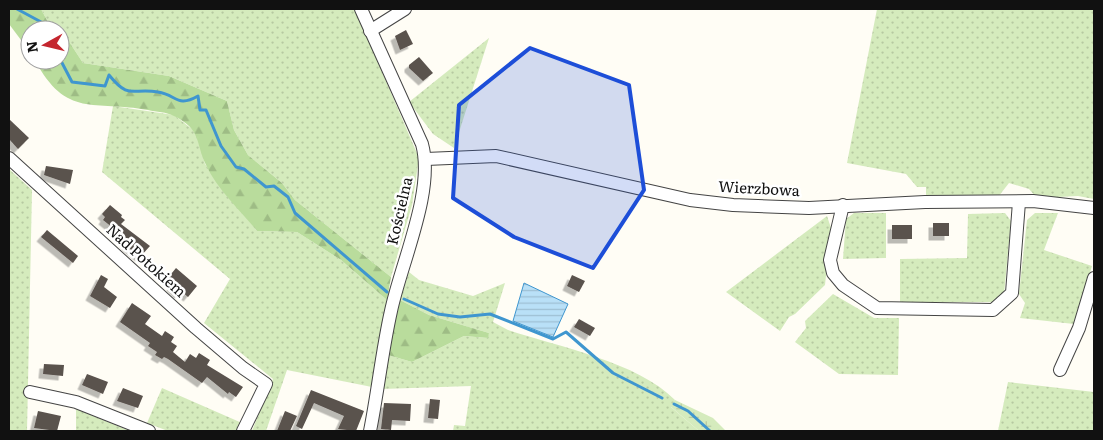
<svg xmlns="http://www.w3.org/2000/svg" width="1103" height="440" viewBox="0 0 1103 440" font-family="Literata,serif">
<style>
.grass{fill:url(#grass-dots)}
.forest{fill:url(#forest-firs)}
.wetland{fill:url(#wetland-marsh)}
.water{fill:url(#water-rules);stroke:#3f96cf}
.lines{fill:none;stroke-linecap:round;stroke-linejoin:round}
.stream{stroke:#3f96cf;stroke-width:3}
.building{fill:#5a524d;filter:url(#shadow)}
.minor-casing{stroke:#444;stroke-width:14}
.minor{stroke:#fff;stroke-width:12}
.marked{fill:#1d4ed8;fill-opacity:0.2;stroke:#1d4ed8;stroke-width:4;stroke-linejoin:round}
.labels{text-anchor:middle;stroke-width:5;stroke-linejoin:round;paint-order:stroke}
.street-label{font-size:15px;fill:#111;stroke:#fff}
</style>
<defs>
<pattern id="grass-dots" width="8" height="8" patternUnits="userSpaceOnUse" patternTransform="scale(1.25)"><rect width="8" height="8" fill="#d5ebbd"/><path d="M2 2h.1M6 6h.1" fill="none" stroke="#b6c8a1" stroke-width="1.8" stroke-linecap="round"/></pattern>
<pattern id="forest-firs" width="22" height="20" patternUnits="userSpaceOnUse" patternTransform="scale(1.25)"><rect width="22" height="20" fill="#b9dc9c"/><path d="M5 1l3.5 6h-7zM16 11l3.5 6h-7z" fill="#9ebc85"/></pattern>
<pattern id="wetland-marsh" width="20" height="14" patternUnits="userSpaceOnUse" patternTransform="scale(1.25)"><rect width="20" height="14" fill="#d5ebbd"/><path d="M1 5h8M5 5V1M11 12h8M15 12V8" fill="none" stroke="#b6c8a1"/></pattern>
<pattern id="water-rules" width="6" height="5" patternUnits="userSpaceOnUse" patternTransform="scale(1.25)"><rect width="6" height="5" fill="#b9e0f7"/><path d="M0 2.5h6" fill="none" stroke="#9ebfd3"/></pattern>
<filter id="shadow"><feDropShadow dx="-4.5" dy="4.5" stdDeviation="0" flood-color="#0004"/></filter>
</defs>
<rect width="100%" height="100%" fill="#fffdf5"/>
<g class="grass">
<polygon points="41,9 355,9 419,158 412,205 391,277 295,200 282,183 248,155 234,130 227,101 169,76 83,63 68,40 60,34 60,30 50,26"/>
<polygon points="877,9 1094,9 1094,199 1078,196 1037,198 1029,189 1009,183 998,197 926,196 926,187 917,187 906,174 847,163"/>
<polygon points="489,38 454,148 433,134 409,102"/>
<polygon points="113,106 174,115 197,133 205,164 257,231 297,232 341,260 387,300 372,387 287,370 266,431 252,431 273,379 204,323 230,279 102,172"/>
<polygon points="9,169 32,190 27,431 9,431"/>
<polygon points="854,213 886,213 886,258 843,259 846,219"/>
<polygon points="1005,213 1011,221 1004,294 994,302 900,302 900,259 967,258 968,214"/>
<polygon points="1035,213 1058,213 1044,250 1092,266 1074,324 1020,318 1025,303 1019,294 1027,220"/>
<polygon points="827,216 831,228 825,285 795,314 789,317 780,331 726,292"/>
<path d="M409,272L419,280L473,296L505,283L493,322L508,330C559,347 638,362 675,400L671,407L699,431H453L454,425L465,426L471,386L382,389L388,355L412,362L464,336L487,338L489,333L429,315L400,300Z"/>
<polygon points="833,294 874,318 899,318 898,375 839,374 795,342 806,328 805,321"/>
<polygon points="1008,382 1094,392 1094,431 998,431"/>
<polygon points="162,388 242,423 239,431 168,431 147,423"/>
<polygon points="76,409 130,431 76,431"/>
</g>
<g class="forest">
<polygon points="9,9 41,9 50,26 55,30 30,30 30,52 9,24"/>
<path d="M60,34L68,40L83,63L169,76L227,101L234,130L248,155L282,183L295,200L391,277L387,300L341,260L297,232L257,231C240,210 217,189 206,165C195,142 202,130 174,116C167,112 156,112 148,110C94,100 66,119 35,60H60Z"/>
<polygon points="400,300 429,315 489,333 488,338 464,336 412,362 388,355"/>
</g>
<polygon class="wetland" points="675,400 713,418 726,431 699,431 670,406"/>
<polygon class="water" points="524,283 568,304 553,337 513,321"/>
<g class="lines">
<g class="stream">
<polyline points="17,9 43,23 42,30"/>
<path d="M60,59L72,82L105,86L109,75C130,101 132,87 158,92C177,95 177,108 198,96L200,110H206L221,146L236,167L244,169L266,187L274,186L288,197L295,213L387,292"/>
<polyline points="404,299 438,314 460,317 490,314 553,339 566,332 613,373 662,398"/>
<polyline points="674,404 688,411 710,431"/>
</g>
</g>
<g class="building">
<polygon points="406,30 413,44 400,50 395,36"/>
<polygon points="419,57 433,73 423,81 409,68 409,65"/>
<polygon points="9,119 29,138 18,149 9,139"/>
<polygon points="46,166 73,170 70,184 44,175"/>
<polygon points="110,205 122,215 121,217 125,220 121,224 150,246 140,257 128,247 124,242 127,239 103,220 105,217 102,214"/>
<rect x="933" y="223" width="16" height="13"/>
<rect x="892" y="225" width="20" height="14"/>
<polygon points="47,230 78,256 73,263 41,237"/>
<polygon points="176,268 197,286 188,297 181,291 179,294 171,286 173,284 167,279"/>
<polygon points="101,275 108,279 104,287 117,297 110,308 90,296"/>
<polygon points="572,275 585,281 579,292 567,286"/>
<polygon points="132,303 151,316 145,324 162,336 165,331 174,337 171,342 177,346 173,352 185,362 190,354 196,358 199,353 210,360 207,365 243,387 236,397 229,392 228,394 207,377 202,383 168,359 164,357 162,359 155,355 157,352 148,346 150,343 120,322"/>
<polygon points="579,319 595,328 590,336 574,327"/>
<polygon points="44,364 64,365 63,376 43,374"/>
<polygon points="87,374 108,382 103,394 82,385"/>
<polygon points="123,388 143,396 138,408 117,401"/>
<polygon points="311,390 364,411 356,431 338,429 344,416 314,403 302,429 296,426"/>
<polygon points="430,399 440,400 438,419 428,418"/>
<polygon points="384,403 411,404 410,421 392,420 391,430 381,429"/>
<polygon points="38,411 61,416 57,431 34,428"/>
<polygon points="285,411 297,416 290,431 277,431"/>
</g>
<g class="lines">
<g class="minor-casing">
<g id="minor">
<path d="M361,9L422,144C435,191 401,263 391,311C382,351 378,391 370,431"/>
<polyline points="370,31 405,9"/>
<polyline points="9,158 196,328 243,368 266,384 243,431"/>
<polyline points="426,159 496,156 690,200 733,205 809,208 925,202 1033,201 1094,208"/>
<polyline points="843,205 830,260 833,273 843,285 877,308 993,310 1012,293 1019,202"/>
<polyline points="1060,370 1079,328 1094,278"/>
<polyline points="30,392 76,402 149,431"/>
</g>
</g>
<use href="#minor" class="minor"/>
</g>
<path class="marked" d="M530,48L629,85L644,190L593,268L514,237L453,198L459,105Z"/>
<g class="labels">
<g class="street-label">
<text transform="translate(759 189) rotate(3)" y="5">Wierzbowa</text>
<text transform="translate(400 211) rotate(-77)" y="5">Kościelna</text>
<text transform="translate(146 261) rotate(42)" y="5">Nad Potokiem</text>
</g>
</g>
<rect width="1103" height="440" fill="none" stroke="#111111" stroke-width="20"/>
<g transform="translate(45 45) rotate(262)"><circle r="24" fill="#ffffff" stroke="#a0a0a0"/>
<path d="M0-4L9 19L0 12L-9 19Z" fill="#c4262e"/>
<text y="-8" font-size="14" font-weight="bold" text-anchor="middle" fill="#111111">N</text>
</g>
</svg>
